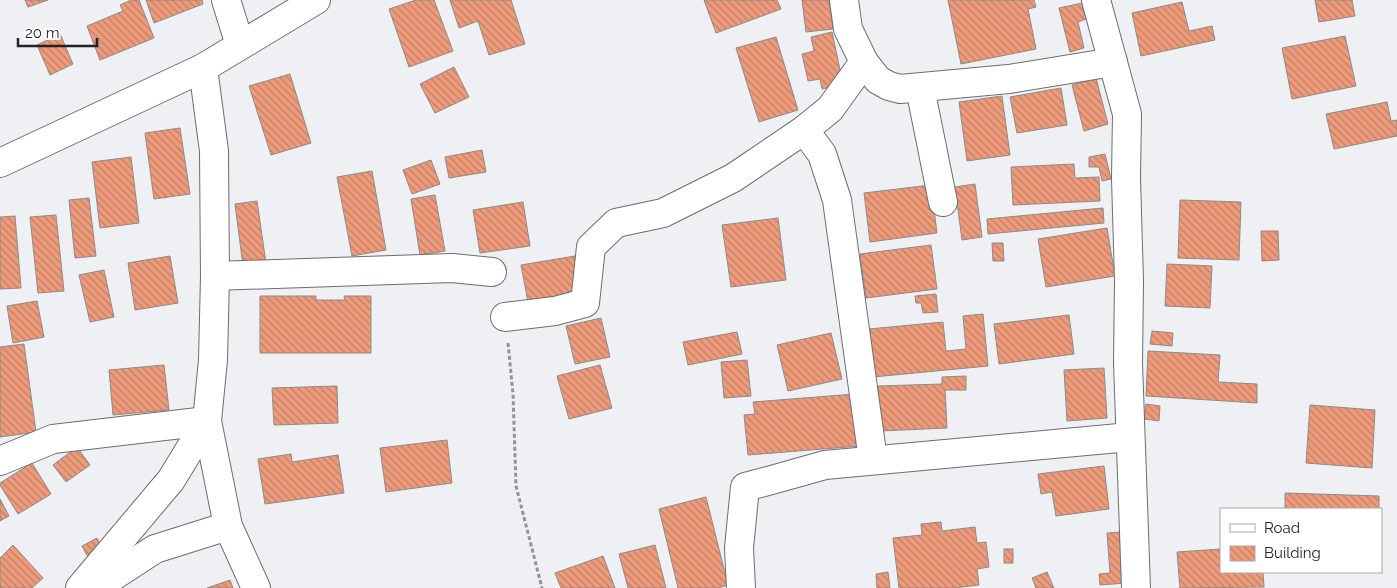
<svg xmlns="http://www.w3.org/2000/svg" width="1397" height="588" viewBox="0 0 1397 588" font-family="Raleway,sans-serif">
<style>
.building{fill:url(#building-back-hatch);stroke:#8d8a88}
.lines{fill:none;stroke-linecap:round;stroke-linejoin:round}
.minor-casing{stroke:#6c6d70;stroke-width:30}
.path{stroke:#939496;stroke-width:3;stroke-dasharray:4 2.5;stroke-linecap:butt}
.minor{stroke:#fff;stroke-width:28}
</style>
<defs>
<pattern id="building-back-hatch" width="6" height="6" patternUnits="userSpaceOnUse" patternTransform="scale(1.25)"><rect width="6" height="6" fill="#ee9b7b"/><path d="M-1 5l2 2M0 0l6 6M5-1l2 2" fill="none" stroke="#c07e65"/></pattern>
</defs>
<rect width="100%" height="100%" fill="#eff0f3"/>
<g class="building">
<polygon points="25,0 48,0 28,7"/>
<polygon points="131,0 139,0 154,38 100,60 87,26 123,11 120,5"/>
<polygon points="146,0 202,0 203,4 154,23"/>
<polygon points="416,0 434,0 453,51 409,67 389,9"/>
<polygon points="450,0 511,0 525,44 489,55 478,21 459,28"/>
<polygon points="704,0 777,0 781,9 716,33"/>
<polygon points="802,0 829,0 833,29 806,32"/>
<polygon points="948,0 1034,0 1036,7 1028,9 1036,49 961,64"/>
<polygon points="1315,0 1352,0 1355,16 1319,22"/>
<polygon points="1182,2 1189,31 1212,26 1215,40 1141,56 1132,13"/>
<polygon points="1082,3 1086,19 1078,22 1084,48 1070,52 1059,8"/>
<polygon points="832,32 843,84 822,89 820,79 808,81 802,54 814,51 811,37"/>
<polygon points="60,34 73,64 50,75 37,45"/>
<polygon points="1345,36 1356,86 1292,99 1282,48"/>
<polygon points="776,37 798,110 759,122 736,48"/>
<polygon points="454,67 469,97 435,113 420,84"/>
<polygon points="290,74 311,143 271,155 249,86"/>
<polygon points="1096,78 1108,124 1084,131 1072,85"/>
<polygon points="1061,88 1067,125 1017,133 1010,97"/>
<polygon points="1002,96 1010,155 967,161 959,102"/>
<polygon points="1387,102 1391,121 1397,120 1397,136 1334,149 1326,114"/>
<polygon points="180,128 190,194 154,199 145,133"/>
<polygon points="482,150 486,172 449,178 445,157"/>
<polygon points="1105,154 1111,179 1102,181 1099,167 1089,167 1089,157"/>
<polygon points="131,157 139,223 100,228 92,162"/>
<polygon points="431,160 440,184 412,194 403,170"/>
<polygon points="1074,164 1075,178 1099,177 1100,201 1013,205 1011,167"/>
<polygon points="372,171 386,250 352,256 337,177"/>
<polygon points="975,184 982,237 962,240 955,187"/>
<polygon points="931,185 937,233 870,242 864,193"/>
<polygon points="435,195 445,251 420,255 411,199"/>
<polygon points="89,198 96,256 75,258 69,200"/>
<polygon points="1180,200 1241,202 1239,260 1178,258"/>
<polygon points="257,201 266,263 243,266 235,204"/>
<polygon points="523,202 530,246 480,253 473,210"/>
<polygon points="1103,208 1104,223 988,234 987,219"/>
<polygon points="56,215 64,291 38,293 30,217"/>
<polygon points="15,216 21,288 0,289 0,217"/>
<polygon points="778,218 786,280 731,287 722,225"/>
<polygon points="1107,228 1115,276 1046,287 1038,239"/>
<polygon points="1261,231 1278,231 1279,260 1262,261"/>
<polygon points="992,243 1003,243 1004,261 993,261"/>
<polygon points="931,245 937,289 866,298 860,254"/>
<polygon points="170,256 178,303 135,310 128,263"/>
<polygon points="575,256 581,292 528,302 521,265"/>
<polygon points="1167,264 1212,266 1210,308 1165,306"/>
<polygon points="104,270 114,317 90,322 79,275"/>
<polygon points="936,294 938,312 923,313 921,303 916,303 915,296"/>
<polygon points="260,296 316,296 316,300 345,300 344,296 371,296 371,353 260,353"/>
<polygon points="37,301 44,337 13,343 7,306"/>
<polygon points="983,314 988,366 873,377 869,329 943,322 946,351 966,349 963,316"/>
<polygon points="1069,315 1074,354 999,364 994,324"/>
<polygon points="601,318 610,357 575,364 566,326"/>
<polygon points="1152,331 1173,333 1172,346 1150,344"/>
<polygon points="737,332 742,354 688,365 683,342"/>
<polygon points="831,333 842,379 788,391 777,345"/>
<polygon points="24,344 36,432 0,437 0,347"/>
<polygon points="1148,351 1220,355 1218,382 1257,384 1257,403 1146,396"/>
<polygon points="747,360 751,396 724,398 721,362"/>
<polygon points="164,365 169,410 113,415 109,370"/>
<polygon points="600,365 612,408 569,419 557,376"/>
<polygon points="1104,368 1107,418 1067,421 1064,370"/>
<polygon points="966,376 966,390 945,390 947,428 880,431 878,386 942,384 942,377"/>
<polygon points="337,386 338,423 274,425 272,388"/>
<polygon points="855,394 860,446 748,455 744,415 755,414 753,402"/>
<polygon points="1146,404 1160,406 1159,421 1144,419"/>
<polygon points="1310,405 1375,410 1372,468 1306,463"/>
<polygon points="447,440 452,483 386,492 380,448"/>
<polygon points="77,447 90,465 66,482 53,465"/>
<polygon points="291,454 292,462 338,455 344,493 265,504 258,459"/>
<polygon points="32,463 51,494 18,514 0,485 0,483"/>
<polygon points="1104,466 1109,509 1056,516 1052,492 1041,494 1038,474"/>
<polygon points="1285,493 1379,496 1379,509 1285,509"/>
<polygon points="706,497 728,585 718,588 678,588 659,509"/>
<polygon points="0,499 9,516 0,521"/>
<polygon points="941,522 942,531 975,527 977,543 986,542 989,567 977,569 979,585 954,588 899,588 893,538 922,535 921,524"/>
<polygon points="1135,531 1139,582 1100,585 1099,574 1110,573 1107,533"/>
<polygon points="97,538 103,551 89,559 82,546"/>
<polygon points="13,545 43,578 32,588 0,588 0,558"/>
<polygon points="655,545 666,588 628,588 619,554"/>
<rect x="1004" y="549" width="9" height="14"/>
<polygon points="1221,549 1221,572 1263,572 1264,587 1180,588 1177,552"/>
<polygon points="603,556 615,588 561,588 555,573"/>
<polygon points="888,572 890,588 877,588 876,574"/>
<polygon points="1047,572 1054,588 1036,588 1032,578"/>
<polygon points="230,580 233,588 207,588"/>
</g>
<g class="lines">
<g class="minor-casing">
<g id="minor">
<polyline points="226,0 240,45"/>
<polyline points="844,0 848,29 864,62 878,80 889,86 900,89 1009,79 1113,62"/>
<polyline points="1096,0 1127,114 1126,178 1129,281 1128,363 1136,588"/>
<polyline points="920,88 943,202"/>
<polyline points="804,130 822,154 837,200 873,460"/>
<polyline points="0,163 203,68 316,0"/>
<polyline points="215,276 452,268 492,272"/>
<polyline points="505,317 555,311 585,303 591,247 616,223 663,213 733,178 804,130 830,109 864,62"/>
<polyline points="0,461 53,439 207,421 228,526 256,588"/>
<polyline points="80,588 171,480 207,421 213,360 215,276 214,151 203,68"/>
<polyline points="95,588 155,549 228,526"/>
<polyline points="741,588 739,548 745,487 768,481 825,465 1130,437"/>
</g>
</g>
<polyline class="path" points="508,343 513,394 516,486 542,588"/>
<use href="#minor" class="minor"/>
</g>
<rect x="1220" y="508" width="162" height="65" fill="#ffffff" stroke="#a7a7a7"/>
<rect x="1230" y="524" width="25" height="8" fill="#ffffff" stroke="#a7a7a7"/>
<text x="1264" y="533" font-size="15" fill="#222324">Road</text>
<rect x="1230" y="546" width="25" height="15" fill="url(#building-back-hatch)" stroke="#a7a7a7"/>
<text x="1264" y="558" font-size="15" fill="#222324">Building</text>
<path d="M18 38v8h79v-8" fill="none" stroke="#222324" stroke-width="2.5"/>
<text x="25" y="38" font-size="15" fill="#222324" stroke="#ffffff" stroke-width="4" paint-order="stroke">20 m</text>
</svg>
